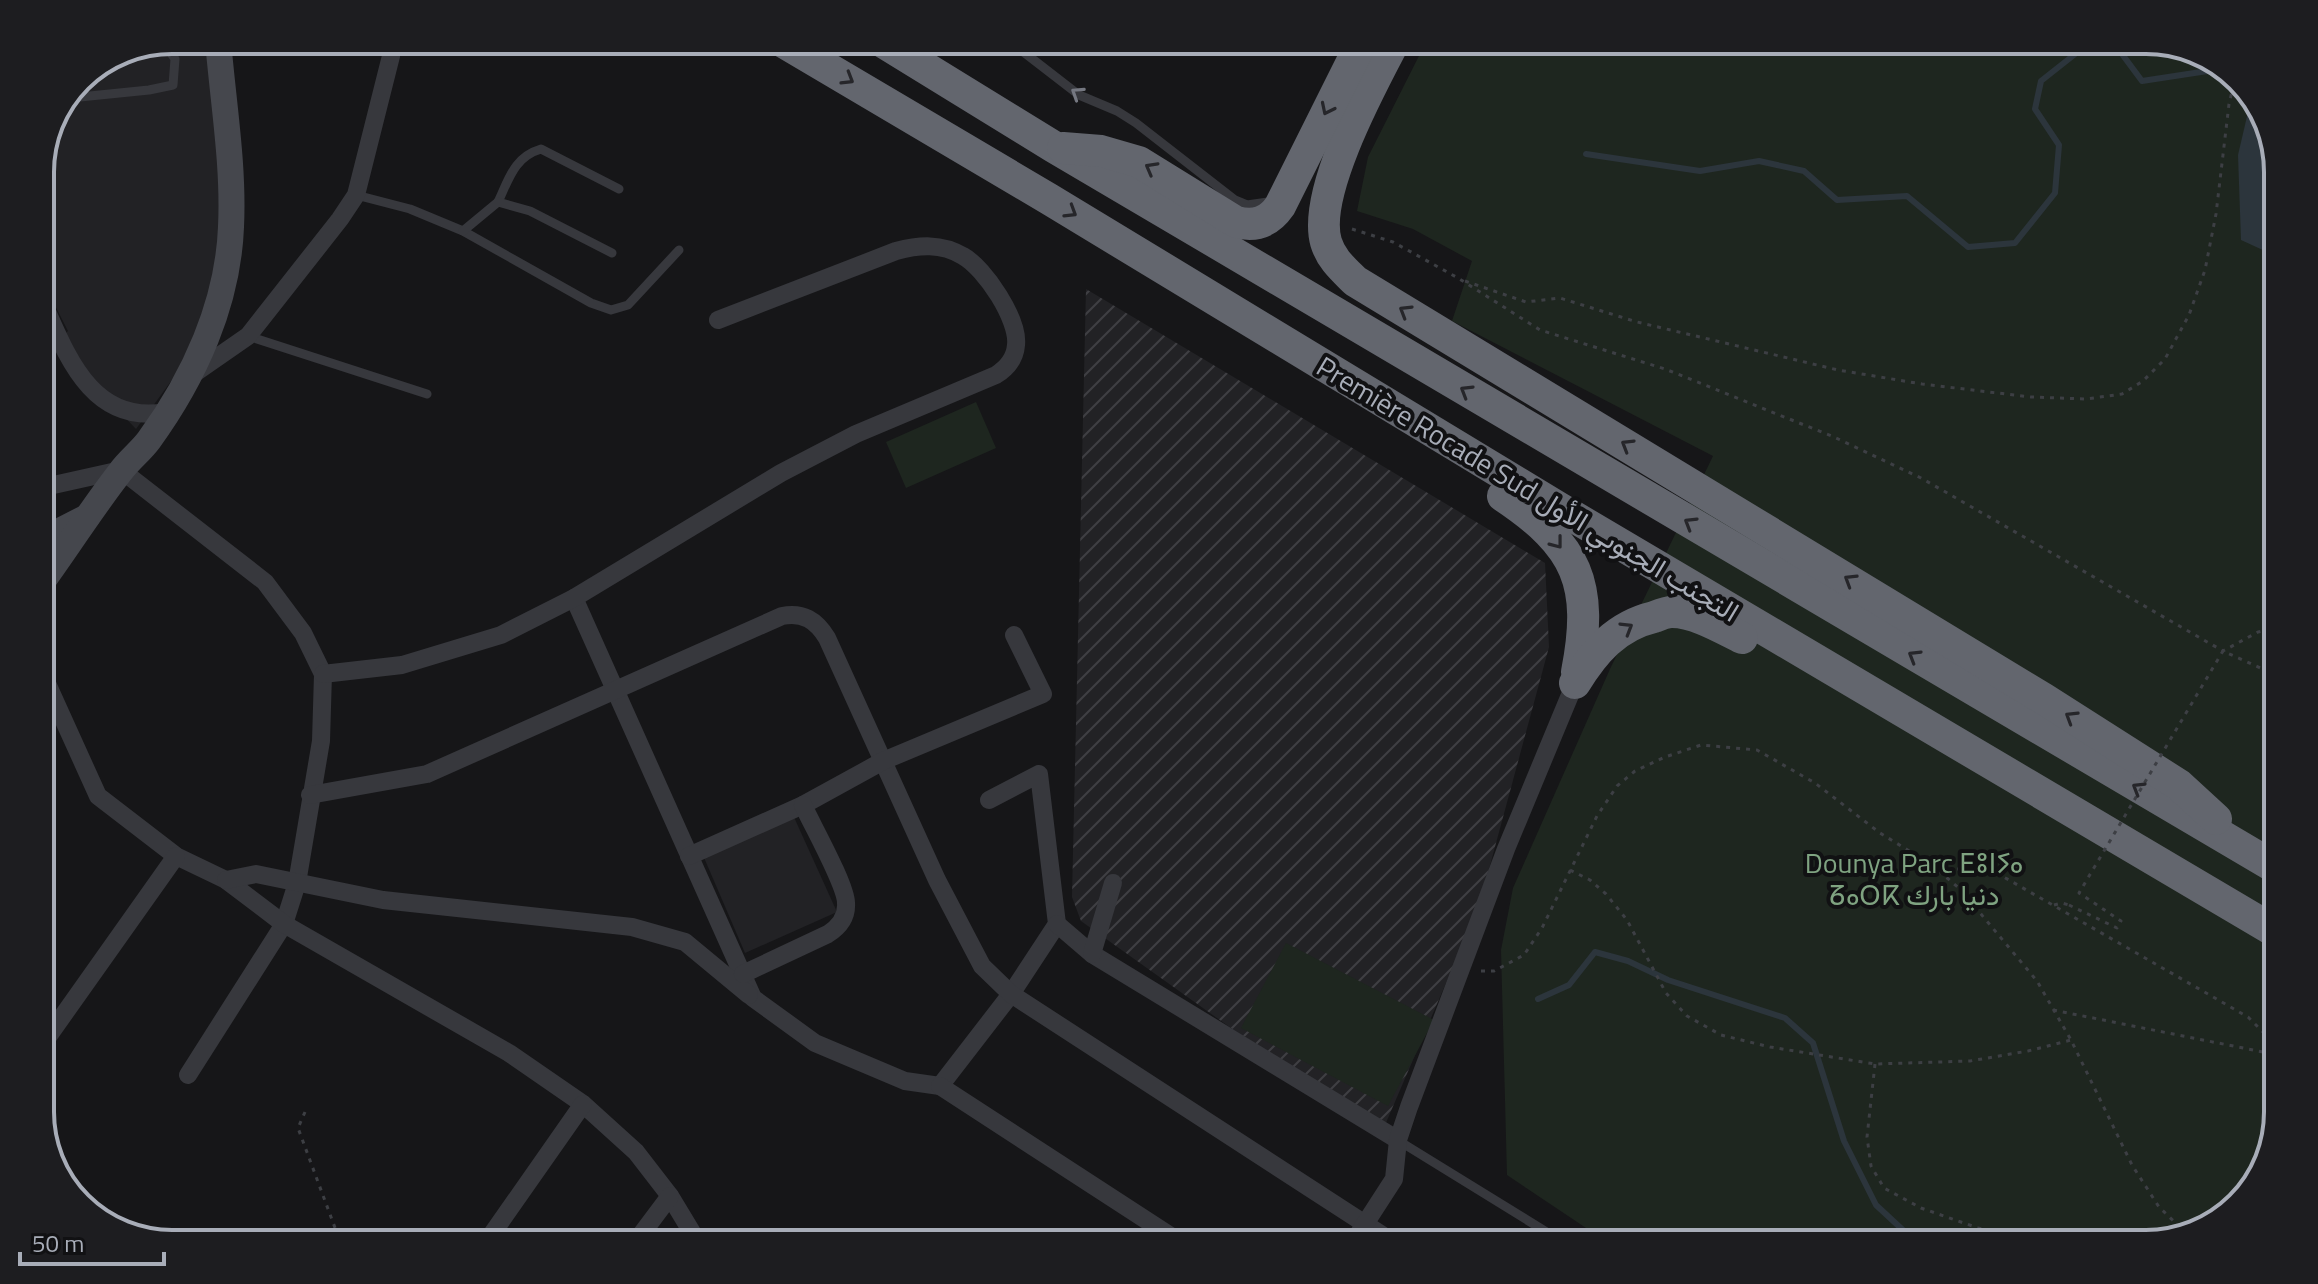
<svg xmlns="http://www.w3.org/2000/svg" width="2318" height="1284" viewBox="0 0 2318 1284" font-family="'Titillium Web',Vazirmatn,'Noto Sans Tifinagh',sans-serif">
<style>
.built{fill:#222225}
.industrial{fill:url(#industrial-furrows)}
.green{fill:#1e261f}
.water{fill:#2c353c}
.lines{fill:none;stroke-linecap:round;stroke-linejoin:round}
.stream{stroke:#2c353c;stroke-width:6}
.path{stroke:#3d3f44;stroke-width:3;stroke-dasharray:4 6;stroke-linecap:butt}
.lane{stroke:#37383d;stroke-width:9}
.street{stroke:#37383d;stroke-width:18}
.secondary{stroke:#45474d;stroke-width:26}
.highway{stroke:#63666e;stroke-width:32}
.path-bridge{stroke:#3d3f44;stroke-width:3;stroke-dasharray:4 6;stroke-linecap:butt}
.oneway{stroke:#26262a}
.oneway2{stroke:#757881}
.labels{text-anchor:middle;stroke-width:8;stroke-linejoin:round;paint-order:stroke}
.street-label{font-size:28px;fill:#a8adb8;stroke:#111113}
.park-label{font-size:28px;fill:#7fa381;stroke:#111113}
.rim{fill:none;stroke:#a8adb8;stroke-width:4}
</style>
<defs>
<pattern id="industrial-furrows" width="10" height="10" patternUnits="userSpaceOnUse" patternTransform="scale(2)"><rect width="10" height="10" fill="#222225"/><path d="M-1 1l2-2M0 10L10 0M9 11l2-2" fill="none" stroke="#3f3f43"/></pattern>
</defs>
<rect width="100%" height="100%" fill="#161618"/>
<g class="built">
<polygon points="172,40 207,40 223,192 216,276 188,358 136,429 55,344 68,331 40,276 40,163 79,78"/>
<polygon points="793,815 837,912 745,953 702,853"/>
</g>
<polygon class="industrial" points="1086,289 1545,563 1549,647 1479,906 1385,1125 1231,1028 1081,921 1072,897"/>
<g class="green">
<polygon points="1427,40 2146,40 2212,57 2256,99 2278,163 2278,1113 2261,1178 2213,1226 2147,1244 1610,1244 1507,1175 1501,950 1513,888 1610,669 1713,456 1452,321 1472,261 1413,229 1357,211 1368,157"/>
<polygon points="976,402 996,448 906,488 886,442"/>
<polygon points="1286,943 1434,1020 1388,1106 1241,1028"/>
</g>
<polygon class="water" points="2252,95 2256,99 2278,163 2278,249 2265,251 2241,240 2238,155"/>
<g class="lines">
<g class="stream">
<polyline points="1586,154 1700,171 1759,161 1804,171 1837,200 1907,196 1968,247 2015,243 2055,193 2059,145 2035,109 2041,81 2084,47 2119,50 2142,81 2214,70"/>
<polyline points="1538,999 1569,985 1595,952 1628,961 1668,980 1785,1018 1813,1043 1844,1141 1876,1205 1918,1244"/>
</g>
<g class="path">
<polyline points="1352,229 1393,242 1458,278 1540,330 1665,369 1834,437 1921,478 2223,651 2258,632 2278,628"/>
<polyline points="1465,281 1526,302 1560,298 1637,322 1838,370 1922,384 2031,397 2086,399 2122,394 2143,381 2165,359 2189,315 2205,270 2216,214 2229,104 2235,79"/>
<polyline points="2211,671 2223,651 2278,676"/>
<polyline points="1570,870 1590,880 1606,894 1627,920 1666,993 1687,1016 1721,1035 1770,1047 1875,1064 1970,1061 2028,1051 2071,1040"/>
<polyline points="1937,870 1980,868 1995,872 2248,1017 2278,1047"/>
<polyline points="2054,905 2062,903 2069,905"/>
<polyline points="1481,971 1494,971 1524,955 1542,928 1597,816 1617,786 1635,771 1665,757 1701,745 1757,750 1815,783 1880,833 1932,865 1960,889 2037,981 2071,1040 2132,1165 2159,1207 2186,1233"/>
<polyline points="2053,1010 2263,1052 2278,1060"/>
<polyline points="1875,1064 1867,1137 1871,1166 1884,1188 1921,1208 1978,1228 2053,1244"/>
<polyline points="305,1112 298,1128 341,1244"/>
</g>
<g class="lane">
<polyline points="1008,40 1079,95 1117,111 1136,123 1235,200 1247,205 1268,202"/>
<polyline points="70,98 149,90 173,85 175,59 164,43"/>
<polyline points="356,195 410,209 463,231 591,303 611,310 628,305 679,250"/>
<path d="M498,202C509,179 514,157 541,149L619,189"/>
<polyline points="463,231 498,202 530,211 612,253"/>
<polyline points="248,336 427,394"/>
<polyline points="1399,1141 1566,1244"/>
</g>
<g class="street">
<path d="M40,296C65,350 89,426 166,412"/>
<polyline points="189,377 248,336 340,219 356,195 391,56"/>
<polyline points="40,488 121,470 265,582 303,633 323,674 321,741 297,883 284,924 188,1075"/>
<polyline points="574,598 753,998 815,1043 905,1081 940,1086 1011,994 1057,924 1039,774 989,800"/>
<polyline points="40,668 98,796 176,856 226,880 284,924 509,1053 583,1104 636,1152 670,1196 699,1244"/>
<path d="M323,674L402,665L501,635L574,598L781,473L856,434L996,375C1007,368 1015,359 1016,345C1019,320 985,268 963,256C941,243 919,245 896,251L718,320"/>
<path d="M310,795L427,774L782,616C803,612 816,620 827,638L937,880L982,966L1011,994L1396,1244"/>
<polyline points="689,856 803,805 883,761 1043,694 1014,635"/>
<polyline points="226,880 256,874 383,900 632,927 685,942 749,995"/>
<polyline points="1057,924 1092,954 1398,1140"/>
<polyline points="1092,954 1113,883"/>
<path d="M743,974L828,934C839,927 847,917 846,903C846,885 812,825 803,805"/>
<polyline points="40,1048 176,856"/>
<polyline points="940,1086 1183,1244"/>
<polyline points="485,1244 583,1104"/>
<polyline points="634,1244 670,1196"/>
<polyline points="1352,1244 1394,1179 1398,1140 1409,1107 1506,849 1575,683"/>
</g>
<g class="secondary">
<polyline points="40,541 87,517"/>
<path d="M40,585C67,548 92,508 121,471C129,460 141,451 149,440C194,378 228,304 231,227C234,165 223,102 218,40"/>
</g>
<g class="highway">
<polyline points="780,40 1049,199 1559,508 2278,933"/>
<polyline points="880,40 1054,147 2278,869"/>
<path d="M1395,40C1372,84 1312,193 1326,242C1331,259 1343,269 1355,281L2044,699L2179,785L2216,819"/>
<path d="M1063,148L1101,151L1139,162L1236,222C1255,227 1269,222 1280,206L1363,40"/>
<path d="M1503,496C1578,546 1594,584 1577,672"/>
<path d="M1575,683C1594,652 1616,626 1654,617C1659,615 1666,612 1672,612C1695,612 1722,628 1742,638"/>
</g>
<polyline class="path-bridge" points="2069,905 2117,928 2121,921 2079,893 2211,671"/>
</g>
<defs><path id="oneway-chevron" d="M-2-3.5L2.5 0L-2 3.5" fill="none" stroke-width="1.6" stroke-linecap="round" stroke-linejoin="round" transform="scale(2)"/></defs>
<g class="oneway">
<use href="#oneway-chevron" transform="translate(848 79) rotate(31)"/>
<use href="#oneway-chevron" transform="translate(1327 109) rotate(116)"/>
<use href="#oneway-chevron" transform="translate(1151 168) rotate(-151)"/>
<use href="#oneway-chevron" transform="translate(1071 212) rotate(32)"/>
<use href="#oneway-chevron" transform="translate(1405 311) rotate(-149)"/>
<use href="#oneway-chevron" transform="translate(1466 391) rotate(-149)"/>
<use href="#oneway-chevron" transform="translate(1627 445) rotate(-149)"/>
<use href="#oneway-chevron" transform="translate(1690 523) rotate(-149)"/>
<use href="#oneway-chevron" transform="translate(1557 543) rotate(52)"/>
<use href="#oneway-chevron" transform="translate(1850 580) rotate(-148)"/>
<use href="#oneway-chevron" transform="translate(1627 628) rotate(-31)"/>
<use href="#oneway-chevron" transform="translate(1914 656) rotate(-149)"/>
<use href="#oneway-chevron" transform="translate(2071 717) rotate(-148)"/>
<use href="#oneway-chevron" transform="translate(2138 788) rotate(-149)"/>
</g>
<use class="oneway2" href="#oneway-chevron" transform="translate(1077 93) rotate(-147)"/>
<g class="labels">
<g class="street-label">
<text transform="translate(1528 489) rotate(31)" y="10">Première Rocade Sud التجنب الجنوبي الأول</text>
</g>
<g class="park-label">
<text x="1914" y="873">Dounya Parc ⴹⵓⵏⵢⴰ<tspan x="1914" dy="32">ⵒⴰⵔⴽ دنيا بارك</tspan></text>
</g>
</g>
<path d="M0 0H2318V1284H0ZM172 54H2146A118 118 0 0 1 2264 172V1112A118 118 0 0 1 2146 1230H172A118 118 0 0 1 54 1112V172A118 118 0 0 1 172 54Z" fill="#1d1d20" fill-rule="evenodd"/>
<path class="rim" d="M172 54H2146A118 118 0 0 1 2264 172V1112A118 118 0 0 1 2146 1230H172A118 118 0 0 1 54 1112V172A118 118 0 0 1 172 54Z"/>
<path d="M20 1252v12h144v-12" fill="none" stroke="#a8adb8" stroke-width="4"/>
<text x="32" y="1252" font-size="24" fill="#a8adb8" stroke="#111113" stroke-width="6" paint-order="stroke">50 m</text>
</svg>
